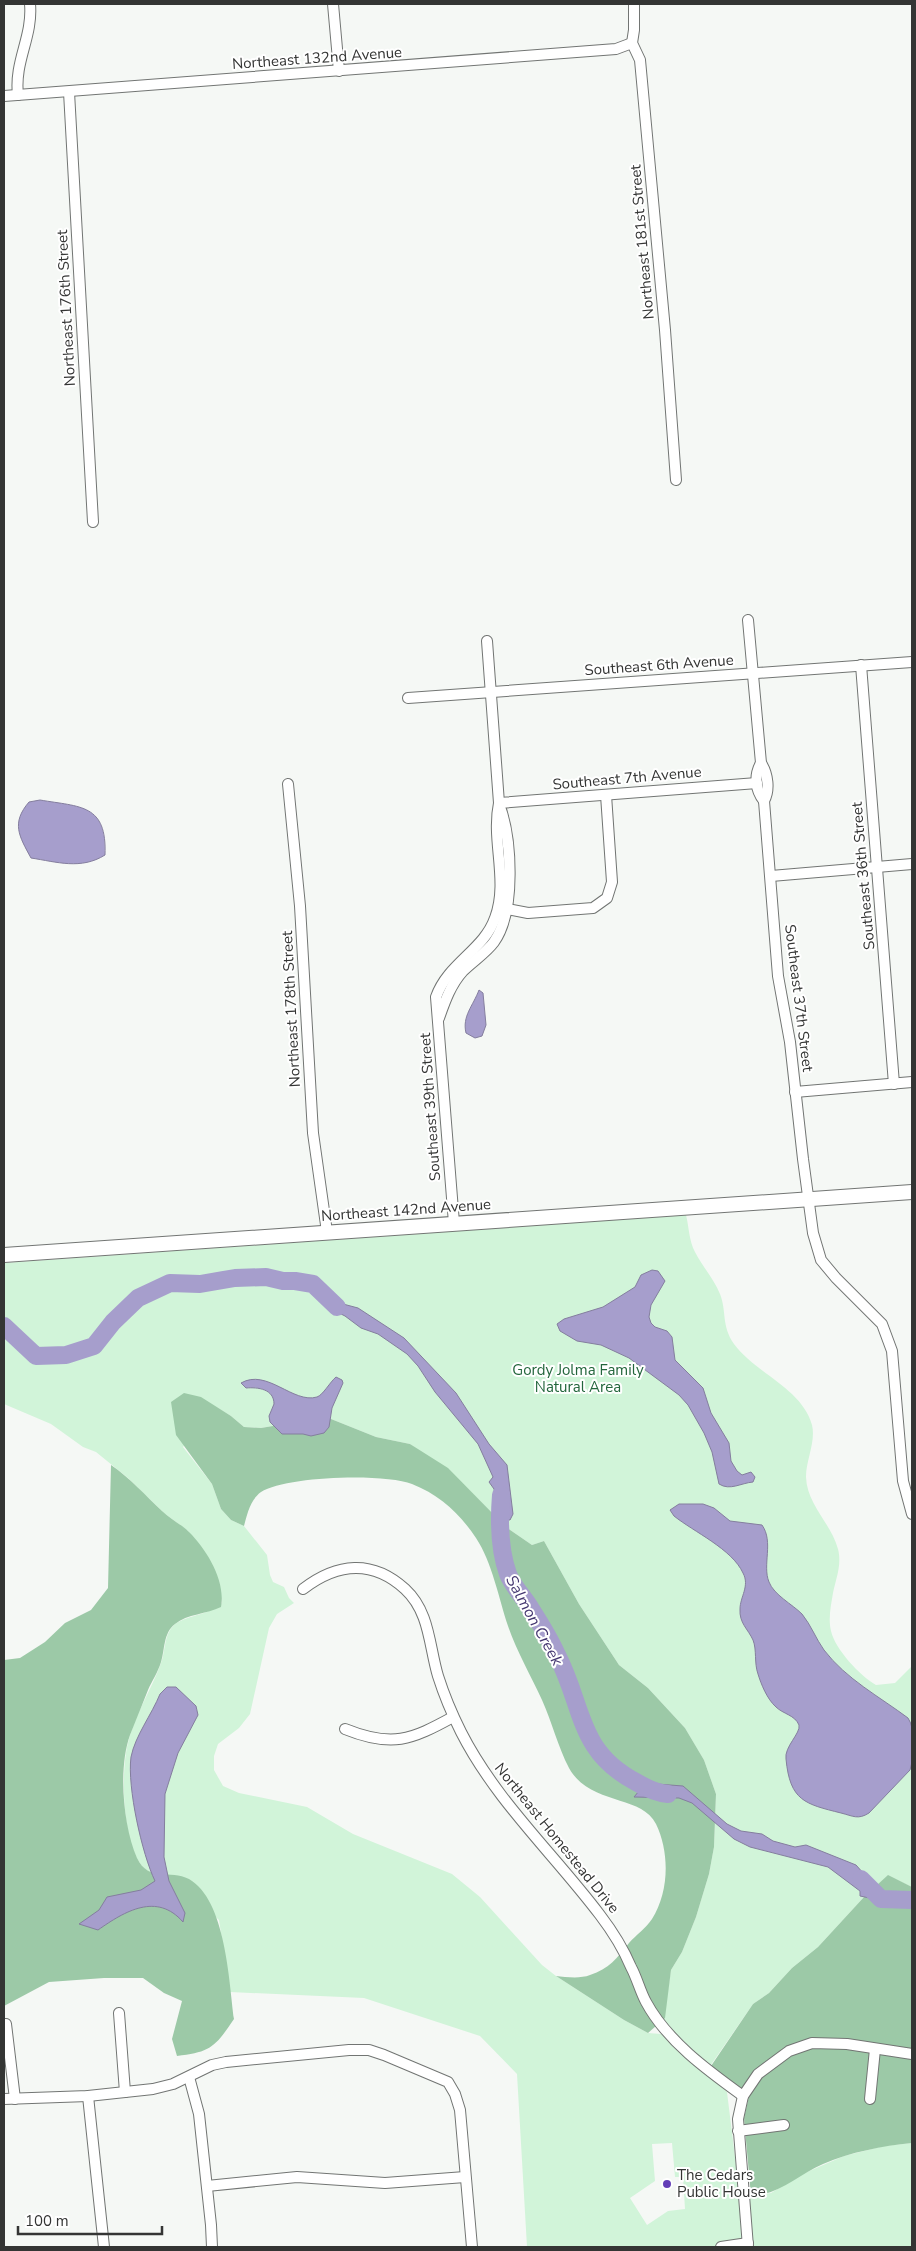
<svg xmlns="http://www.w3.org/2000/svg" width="916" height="2251" viewBox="0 0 916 2251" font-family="'Nunito Sans',sans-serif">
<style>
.green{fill:#d1f4d9;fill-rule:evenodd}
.forest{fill:#9cc9a7}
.water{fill:#a69ecc;stroke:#847e9e}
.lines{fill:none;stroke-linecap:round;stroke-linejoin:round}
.river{stroke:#a69ecc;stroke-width:18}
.street-casing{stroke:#727573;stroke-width:12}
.secondary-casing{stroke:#727573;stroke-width:16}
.street{stroke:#fff;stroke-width:10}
.secondary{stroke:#fff;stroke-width:14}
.poi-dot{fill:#643eb7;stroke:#fff;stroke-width:2}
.labels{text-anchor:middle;stroke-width:4;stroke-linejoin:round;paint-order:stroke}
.street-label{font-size:15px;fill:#343534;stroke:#fff}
.park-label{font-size:15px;fill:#23663c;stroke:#fff}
.poi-label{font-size:15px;fill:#343534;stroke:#fff;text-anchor:start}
.water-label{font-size:16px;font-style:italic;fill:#443670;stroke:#fff}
</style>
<rect width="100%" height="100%" fill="#f5f8f5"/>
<path class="green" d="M686,1215C689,1227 689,1241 695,1252C702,1266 714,1279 720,1294C727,1312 721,1325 734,1344C755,1373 802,1388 812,1425C816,1442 806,1460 806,1477C807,1505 831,1523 838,1549C842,1565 836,1578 833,1593C831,1605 828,1619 831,1631C835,1649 860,1676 876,1685L895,1683L912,1666V1887L888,1876L864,1897L818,1947L792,1968L769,1993L753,2004L706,2072L727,2092L740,2198L771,2193L800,2175L844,2156L884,2146L912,2143V2247H527L517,2074L480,2036L364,1998L230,1992L219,1920L172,1876C162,1876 152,1876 144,1868C122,1846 121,1776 127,1747C133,1717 151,1691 161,1663C165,1652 164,1640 170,1630C180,1614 205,1618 222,1603L219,1583L188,1531L164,1513L128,1478L96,1452L83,1447L51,1424L4,1404V1263ZM216,1407L231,1416L244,1427L261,1428L326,1417L376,1437L410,1444L461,1482L506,1527L532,1545L544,1541L579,1604L619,1665L648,1688L685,1728L704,1760L716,1794L714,1847L709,1874L696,1917L682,1952L671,1970L661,2034L648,2033L624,2020L556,1976L542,1965L480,1897L452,1874L353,1834L307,1807L239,1793L223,1786L214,1770V1756L218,1744L239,1728L250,1714L269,1628L277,1614L294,1603L289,1598L284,1587L273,1582L270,1575L267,1555L244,1526L231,1520L221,1509L212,1484L183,1447ZM672,2143L675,2177H683L685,2209L668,2211L647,2225L630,2198L655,2181L652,2144Z"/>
<g class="forest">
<path d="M184,1393L201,1397L231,1416L244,1427L261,1428L326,1417L376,1437L410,1444L448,1468L506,1527L532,1545L544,1541L579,1604L619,1665L648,1688L685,1728L704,1760L716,1794L714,1847L709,1874L696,1917L682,1952L671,1970L665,2018L648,2033L624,2020L556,1976C566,1977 580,1979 590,1975C609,1969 617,1958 629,1943C636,1935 646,1928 652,1919C669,1892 670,1853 656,1824C641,1794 590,1806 569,1768C558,1747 552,1722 542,1700C531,1676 517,1652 508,1626C499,1599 492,1562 476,1538C460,1514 440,1495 412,1484C385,1473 285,1476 261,1492C250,1500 247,1515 244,1526L231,1520L221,1509L212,1484L176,1435L171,1402Z"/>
<path d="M111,1465C130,1478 145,1495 162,1511C170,1519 181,1524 189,1532C207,1550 226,1581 221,1607C207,1614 187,1614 175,1624C163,1633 165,1650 161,1662C158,1672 152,1681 148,1690C142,1705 136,1720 130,1735C118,1768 123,1826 137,1858C149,1883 170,1869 189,1879C226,1900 229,1982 234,2019C215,2047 211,2052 177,2056L172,2039L182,2001L164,1993L143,1978H104L49,1982L4,2006V1660L20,1658L45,1642L65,1623L91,1610L108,1588Z"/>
<path d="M888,1875L912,1887V2143C882,2146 851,2152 823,2164C798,2175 779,2195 751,2196L744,2118L749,2096L711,2066L753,2004L769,1993L792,1968L818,1947L864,1897Z"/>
</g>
<g class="water">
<path d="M40,800C81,807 107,804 105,855C81,870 57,862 31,858C19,836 11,823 29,802Z"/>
<path d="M479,990L483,993L486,1025L482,1036L475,1038L466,1033C462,1016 473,1006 479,990Z"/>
<path d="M652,1270L658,1271L665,1281L651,1305L649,1317L651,1323L655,1327L667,1331L672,1337L675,1360L703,1388L711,1413L729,1443L731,1461L737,1471L742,1475L751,1472L755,1477L753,1482C741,1483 730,1491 719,1484L712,1452L704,1433L688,1405L679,1395L629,1358L601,1345L577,1341L560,1331L557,1324L564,1319L603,1307L635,1287L641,1275Z"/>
<polygon points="312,1289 331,1295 343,1304 358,1308 404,1338 456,1393 489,1444 507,1465 513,1514 510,1520 498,1519 494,1489 489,1482 493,1477 478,1444 435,1392 418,1366 407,1354 378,1334 361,1328 345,1316 331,1309 318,1299"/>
<path d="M336,1377L342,1380L343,1383L332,1408L329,1427L324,1433L311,1436L303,1434H282L270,1422L269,1416L274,1404C274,1389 258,1387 246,1388L241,1383C267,1368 293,1404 317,1397C323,1395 330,1382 336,1377Z"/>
<path d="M679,1504H703L714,1508L730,1521L762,1525C774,1542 762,1565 769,1582C774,1595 792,1604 802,1614C811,1625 816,1639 824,1650C846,1679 880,1697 908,1718C916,1729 914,1757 910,1770L869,1813C858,1820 853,1816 841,1813C805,1804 790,1801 786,1759C784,1747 801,1733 799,1725C795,1715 783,1714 776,1707C767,1699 761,1684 758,1674C754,1663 757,1650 753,1640C748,1629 739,1623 740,1609C740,1597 750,1586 743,1573C732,1549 694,1532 674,1516L670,1510Z"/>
<path d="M167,1687H176L196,1706L198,1715L178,1753L165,1794L164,1857L169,1881L185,1913L183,1922C157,1892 125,1911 98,1930L79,1924L99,1910L107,1897L141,1890L155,1881C142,1854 127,1787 131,1757C135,1736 152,1714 160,1694Z"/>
<polygon points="657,1784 683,1786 727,1824 741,1831 762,1834 773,1841 795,1847 806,1845 856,1865 873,1884 879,1900 860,1896 860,1891 828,1867 750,1847 734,1839 692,1803 679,1798 634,1797 639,1791"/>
</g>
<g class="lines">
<g class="river">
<polyline points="4,1326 36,1356 66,1355 94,1346 113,1322 138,1298 170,1283 200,1284 235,1278 266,1277 283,1281 295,1281 313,1284 337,1307"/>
<path d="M501,1495C499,1520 499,1549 508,1574C513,1587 524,1597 531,1609C540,1623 550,1639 557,1655C584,1707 577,1751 636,1782C646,1788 657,1793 668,1794"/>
<polyline points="861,1879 881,1899 912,1900"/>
</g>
<g class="street-casing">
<g id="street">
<polyline points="333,4 339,71"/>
<polyline points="634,4 634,30 632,43 640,60 665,330 676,480"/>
<polyline points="69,92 93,522"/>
<path d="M18,95C14,61 33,37 30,4"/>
<polyline points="4,96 616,49 632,43"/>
<path d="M748,620L761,763C768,774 770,790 764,801L778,976L790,1042L803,1159L813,1233L821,1260L836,1278L882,1324L892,1351L903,1481L912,1514"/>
<polyline points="861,665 894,1084"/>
<polyline points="408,698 912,662"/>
<path d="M761,763C754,775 755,790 764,801"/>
<polyline points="288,784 300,906 313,1133 327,1232"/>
<polyline points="499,803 757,783"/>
<polyline points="771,876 912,864"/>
<polyline points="502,908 528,913 593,908 607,898 612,882 606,795"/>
<path d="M439,1018C445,1001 451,984 463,971C473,961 486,953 494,942C516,911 512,838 499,804"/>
<polyline points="795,1092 912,1082"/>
<path d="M454,1223L436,997C448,963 484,950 495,918C509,881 491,841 499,803L487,641"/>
<path d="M303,1589C337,1563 372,1559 405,1589C430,1612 429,1646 438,1676C444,1695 452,1714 461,1732C496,1801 554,1854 600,1915C613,1932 623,1948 631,1967C637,1978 640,1991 646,2002C667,2041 707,2070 743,2096"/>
<path d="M345,1729C392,1748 411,1740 453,1717"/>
<polyline points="119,2013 125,2092"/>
<polyline points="6,2024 15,2099"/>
<polyline points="189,2077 199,2114 211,2225 212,2247"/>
<polyline points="88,2096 104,2247"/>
<polyline points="4,2099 88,2096 153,2089 173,2084 212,2065 226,2062 349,2050 369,2050 384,2055 448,2082 455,2094 460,2110 472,2247"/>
<polyline points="870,2099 875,2049"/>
<polyline points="738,2131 784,2125"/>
<polyline points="207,2186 297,2177 385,2183 465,2177"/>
<polyline points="721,2247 748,2243"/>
<polyline points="748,2247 738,2119 743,2096 758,2074 789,2051 812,2043 847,2044 912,2054"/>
</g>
</g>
<g class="secondary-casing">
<polyline id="secondary" points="4,1255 912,1192"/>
</g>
<use href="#street" class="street"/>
<use href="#secondary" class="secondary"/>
</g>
<circle class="poi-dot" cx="667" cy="2184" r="5"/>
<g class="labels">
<g class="street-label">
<text transform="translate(317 58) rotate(-4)" y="5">Northeast 132nd Avenue</text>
<text transform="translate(642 242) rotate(-95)" y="5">Northeast 181st Street</text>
<text transform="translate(66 308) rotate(-93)" y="5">Northeast 176th Street</text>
<text transform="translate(659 665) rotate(-4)" y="5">Southeast 6th Avenue</text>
<text transform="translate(627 778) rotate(-5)" y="5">Southeast 7th Avenue</text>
<text transform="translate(863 876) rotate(-95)" y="5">Southeast 36th Street</text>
<text transform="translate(799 998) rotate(83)" y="5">Southeast 37th Street</text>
<text transform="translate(291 1009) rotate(-93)" y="5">Northeast 178th Street</text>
<text transform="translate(430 1107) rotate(-94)" y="5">Southeast 39th Street</text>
<text transform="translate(406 1210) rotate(-4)" y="5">Northeast 142nd Avenue</text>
<text transform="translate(557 1838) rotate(51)" y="5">Northeast Homestead Drive</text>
</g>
<g class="park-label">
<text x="578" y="1375">Gordy Jolma Family<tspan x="578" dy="17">Natural Area</tspan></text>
</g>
<g class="poi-label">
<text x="677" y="2180">The Cedars<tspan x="677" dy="17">Public House</tspan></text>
</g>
<g class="water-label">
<text transform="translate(535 1620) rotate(61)" y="6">Salmon Creek</text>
</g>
</g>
<rect width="916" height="2251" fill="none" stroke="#343534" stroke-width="10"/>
<path d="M18 2226v8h144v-8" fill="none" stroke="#343534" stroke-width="2.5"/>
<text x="25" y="2226" font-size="15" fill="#343534" stroke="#ffffff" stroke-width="4" paint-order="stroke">100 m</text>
</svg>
